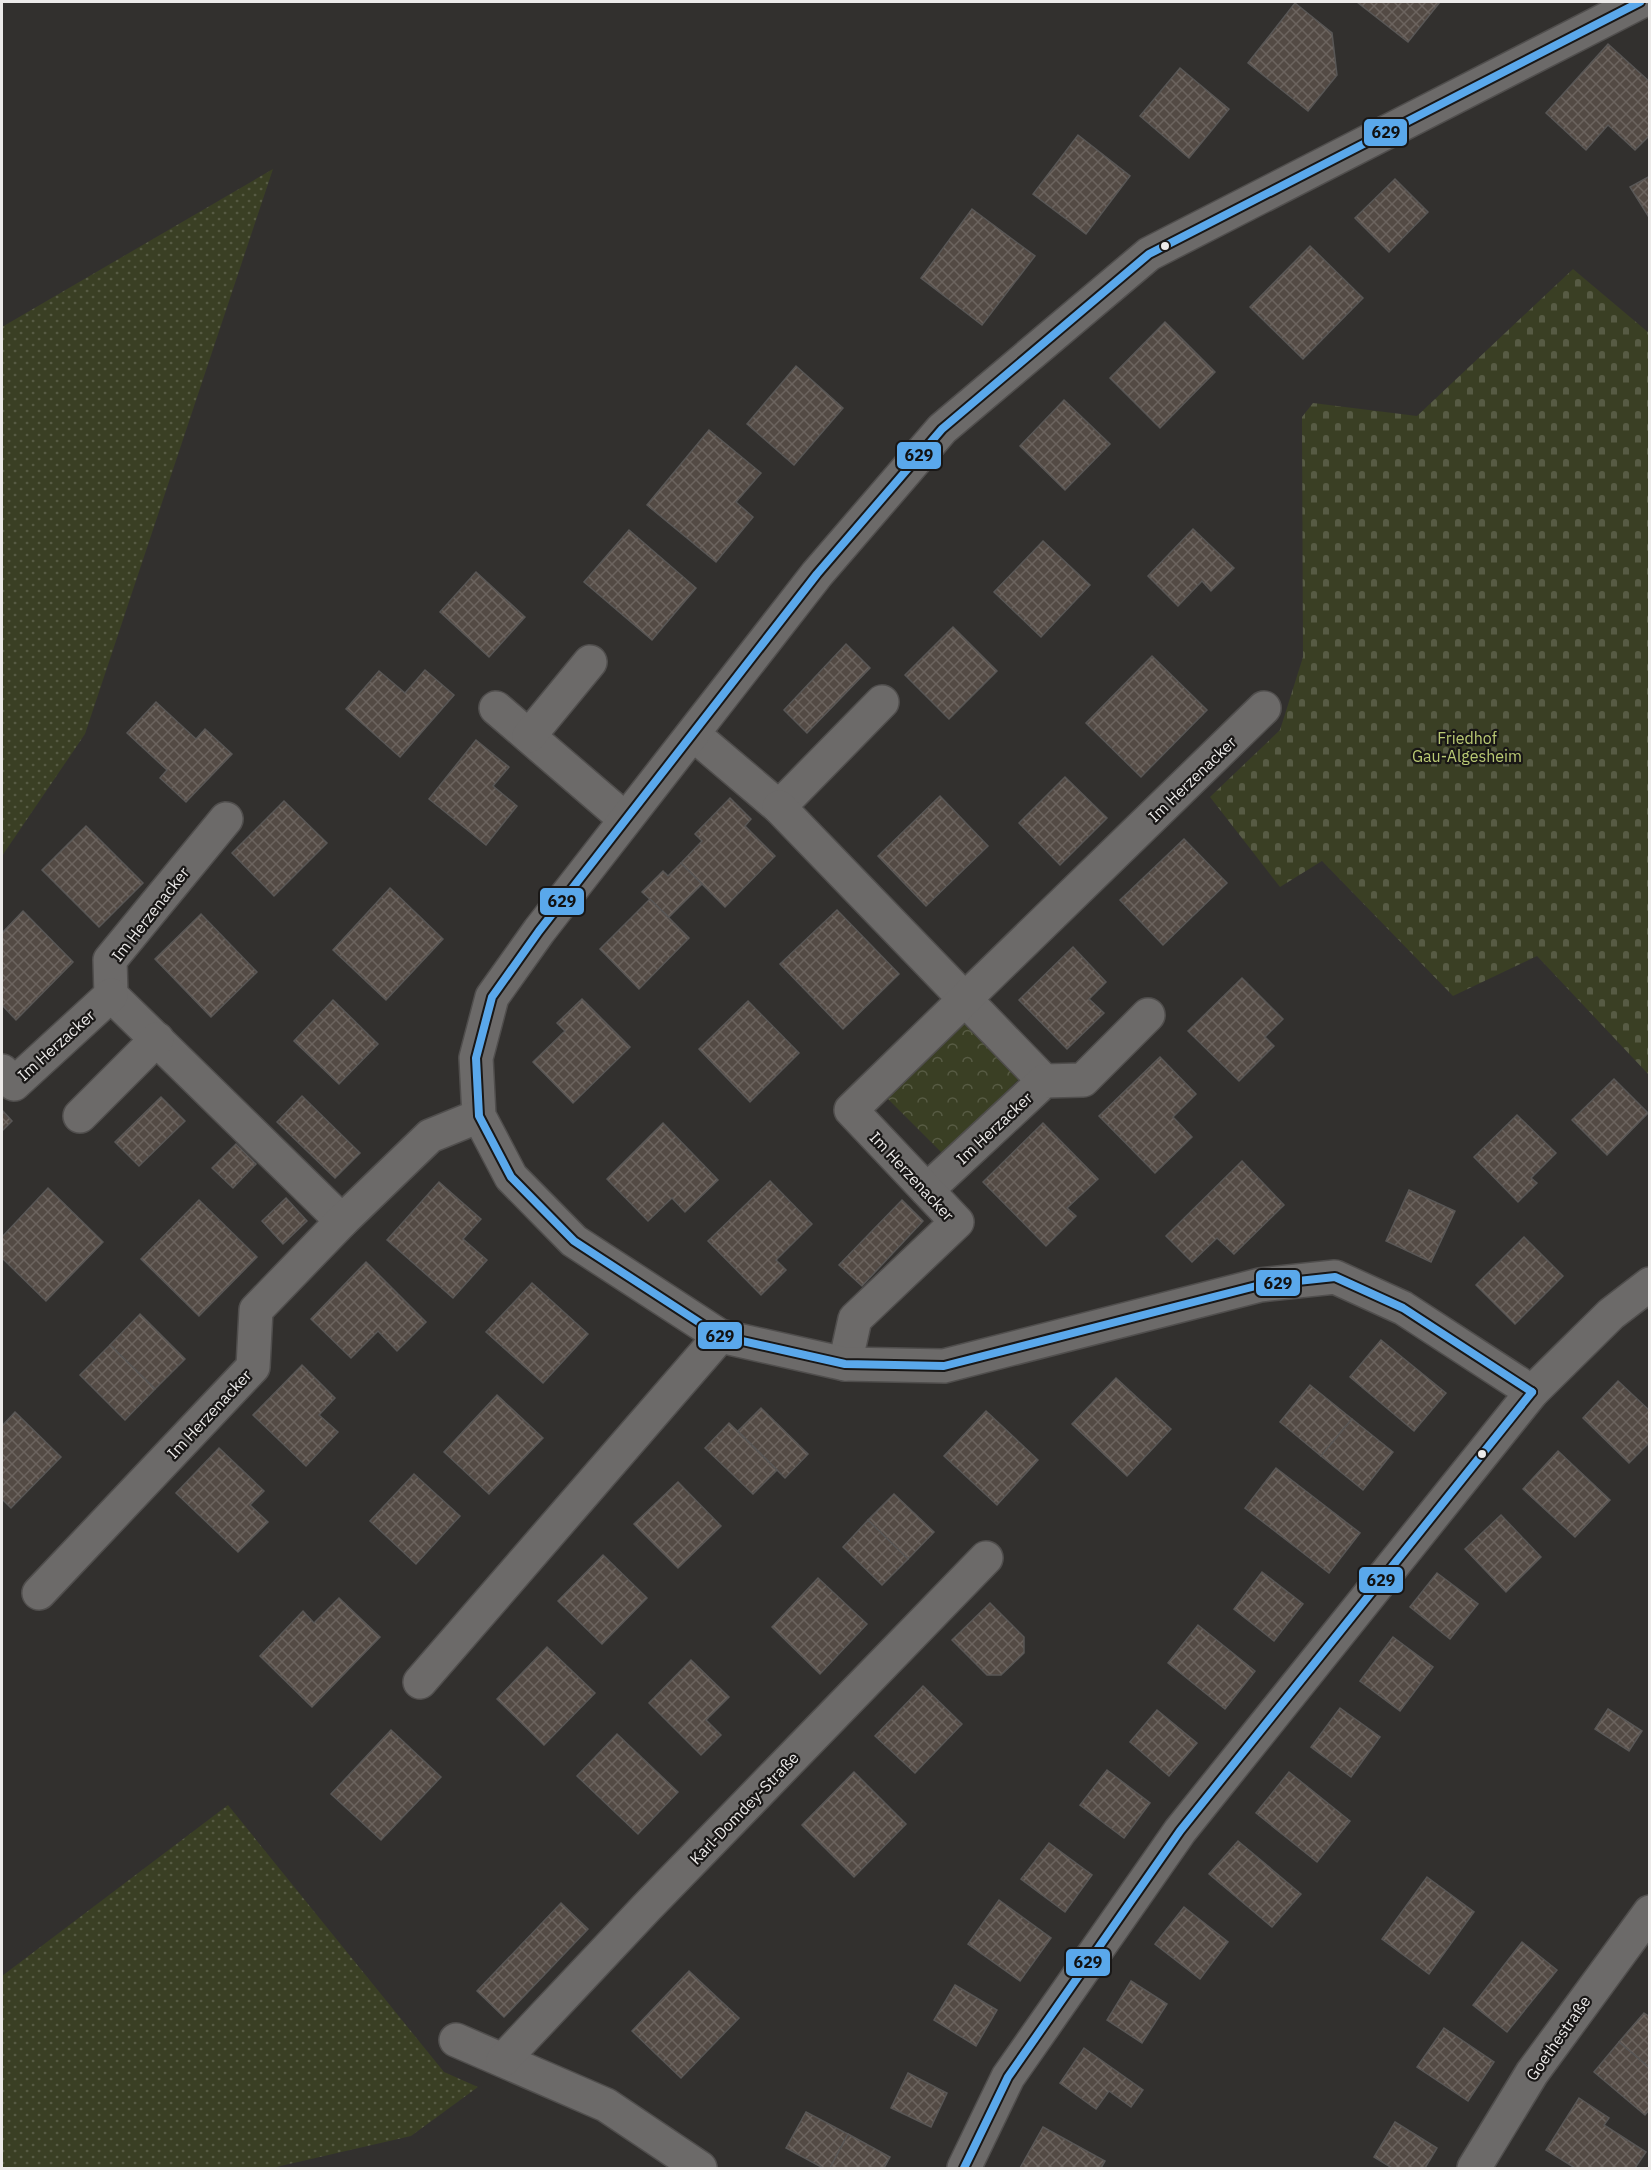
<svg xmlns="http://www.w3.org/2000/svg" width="1651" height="2170" viewBox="0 0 1651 2170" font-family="'IBM Plex Sans',sans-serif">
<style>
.grass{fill:url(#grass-dots)}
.cemetery{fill:url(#cemetery-stones)}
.park{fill:url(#park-crowns)}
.building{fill:url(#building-cross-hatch);stroke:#595756;stroke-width:1.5}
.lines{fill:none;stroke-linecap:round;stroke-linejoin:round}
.minor-casing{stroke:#504e4d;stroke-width:36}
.minor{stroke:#6c6a69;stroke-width:33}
.bus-1-casing{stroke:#191716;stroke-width:12}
.bus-1{stroke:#5aa8eb;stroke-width:8}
.bus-dot{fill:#eceae9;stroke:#191716;stroke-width:2}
.labels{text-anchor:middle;stroke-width:4.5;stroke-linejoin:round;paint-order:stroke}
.park-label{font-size:16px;fill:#baca74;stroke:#191716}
.street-label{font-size:16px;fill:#eceae9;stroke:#191716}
.line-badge{stroke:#191716;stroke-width:2}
.pale-badge-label{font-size:16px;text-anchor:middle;font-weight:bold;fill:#111}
</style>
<defs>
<pattern id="grass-dots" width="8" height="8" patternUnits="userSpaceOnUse" patternTransform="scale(1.5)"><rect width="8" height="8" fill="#3a3f24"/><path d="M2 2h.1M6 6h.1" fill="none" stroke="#575b44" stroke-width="1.8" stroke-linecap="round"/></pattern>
<pattern id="cemetery-stones" width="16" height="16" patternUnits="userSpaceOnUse" patternTransform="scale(1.5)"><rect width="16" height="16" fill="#3a3f24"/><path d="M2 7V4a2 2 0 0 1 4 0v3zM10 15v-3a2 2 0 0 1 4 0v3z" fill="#575b44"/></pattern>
<pattern id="park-crowns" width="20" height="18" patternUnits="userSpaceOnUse" patternTransform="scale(1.5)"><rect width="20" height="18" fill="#3a3f24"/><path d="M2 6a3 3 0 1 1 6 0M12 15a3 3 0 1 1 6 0" fill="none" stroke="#575b44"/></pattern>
<pattern id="building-cross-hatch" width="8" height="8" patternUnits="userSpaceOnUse" patternTransform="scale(1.5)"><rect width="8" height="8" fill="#534a44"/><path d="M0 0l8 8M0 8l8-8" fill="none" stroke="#6c645f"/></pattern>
</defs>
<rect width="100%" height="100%" fill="#32302e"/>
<g class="grass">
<polygon points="273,169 85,734 2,856 2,327"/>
<polygon points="228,1805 444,2072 478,2087 411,2136 272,2168 2,2168 2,1976"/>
</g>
<polygon class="cemetery" points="1573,269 1649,333 1649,1075 1537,956 1453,996 1322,861 1280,887 1210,797 1280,730 1303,657 1302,417 1313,403 1417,416"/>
<polygon class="park" points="964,1018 1022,1076 943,1154 885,1096"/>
<g class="building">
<polygon points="1357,2 1440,2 1408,42"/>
<polygon points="1295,3 1332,33 1337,75 1308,111 1248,63"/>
<polygon points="1608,44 1650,82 1650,135 1635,150 1608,125 1586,150 1546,113"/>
<polygon points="1180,68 1229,109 1189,158 1140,116"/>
<polygon points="1078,135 1130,176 1086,234 1033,194"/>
<polygon points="1650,176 1650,219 1630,187"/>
<polygon points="1395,179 1428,212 1389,252 1355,218"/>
<polygon points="972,209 1035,256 982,325 921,278"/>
<polygon points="1310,246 1363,298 1303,359 1250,307"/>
<polygon points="1165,322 1215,372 1160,428 1110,378"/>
<polygon points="796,366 843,408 794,465 747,424"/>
<polygon points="1064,400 1110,444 1065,490 1020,446"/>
<polygon points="709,430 761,473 736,502 753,517 716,562 647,505"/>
<polygon points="1193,529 1234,568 1211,591 1202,581 1178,606 1148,576"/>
<polygon points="629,530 696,588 652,640 584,582"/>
<polygon points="1043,541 1090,585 1041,637 994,592"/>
<polygon points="476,572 525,617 489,657 440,612"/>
<polygon points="953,627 997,671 949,719 905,675"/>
<polygon points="846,644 870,668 807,733 784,710"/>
<polygon points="1152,656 1207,710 1141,777 1086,723"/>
<polygon points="425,670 454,695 400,757 346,709 379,671 405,693"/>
<polygon points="156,702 196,739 205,729 232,754 186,802 160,778 167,770 127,733"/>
<polygon points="476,740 509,767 493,786 517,806 486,845 429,799"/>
<polygon points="1065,777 1107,818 1060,865 1019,823"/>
<polygon points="940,796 988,846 926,906 878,856"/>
<polygon points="730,798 751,819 745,826 775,856 725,907 681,863 702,841 695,834"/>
<polygon points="284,801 327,843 274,896 232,853"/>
<polygon points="86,826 143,883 99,927 42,870"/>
<polygon points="1184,839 1227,883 1163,945 1120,900"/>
<polygon points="681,863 702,884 669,917 642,892 663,871 668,876"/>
<polygon points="390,888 443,939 386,1000 333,950"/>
<polygon points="650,899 689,938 639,989 600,949"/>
<polygon points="837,910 899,974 843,1029 780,964"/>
<polygon points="23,911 73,962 16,1020 2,1005 2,933"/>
<polygon points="201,914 257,972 211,1017 155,959"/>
<polygon points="1073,947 1106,982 1089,999 1104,1013 1067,1049 1019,1000"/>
<polygon points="1242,978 1283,1019 1265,1037 1274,1046 1239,1081 1188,1031"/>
<polygon points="582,999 630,1047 573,1103 533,1062 565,1031 557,1023"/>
<polygon points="333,1000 378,1044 339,1084 294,1041"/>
<polygon points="748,1001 799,1053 750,1102 699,1049"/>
<polygon points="1160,1057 1196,1094 1173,1117 1192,1137 1155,1173 1099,1116"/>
<polygon points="1614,1079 1648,1113 1607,1155 1572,1120"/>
<polygon points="302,1096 360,1153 335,1178 277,1122"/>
<polygon points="161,1097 185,1121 139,1166 115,1142"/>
<polygon points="2,1110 12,1121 2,1131"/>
<polygon points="1517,1115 1556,1153 1531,1178 1537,1183 1518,1202 1474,1157"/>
<polygon points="663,1123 718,1180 685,1212 672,1198 648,1221 607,1179"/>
<polygon points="1043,1123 1098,1179 1067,1208 1076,1216 1046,1246 983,1182"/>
<polygon points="236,1144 256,1164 233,1188 212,1168"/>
<polygon points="1242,1161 1284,1205 1234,1254 1217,1238 1192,1262 1166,1236"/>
<polygon points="770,1181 812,1224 776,1260 786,1270 761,1295 708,1241"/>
<polygon points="439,1182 481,1219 463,1239 487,1260 453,1298 387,1240"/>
<polygon points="48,1188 103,1242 46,1301 2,1258 2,1237"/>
<polygon points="1409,1190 1455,1211 1431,1262 1386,1241"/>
<polygon points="286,1198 307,1221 283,1244 262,1221"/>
<polygon points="199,1200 257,1257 199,1316 141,1259"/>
<polygon points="902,1200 923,1221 862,1286 839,1265"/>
<polygon points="1524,1237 1563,1276 1515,1324 1476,1285"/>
<polygon points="366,1262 426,1322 397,1351 378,1331 351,1358 311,1319"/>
<polygon points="532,1283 588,1334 543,1383 486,1332"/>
<polygon points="140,1314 185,1359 155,1389 110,1345"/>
<polygon points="1381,1340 1446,1393 1414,1431 1350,1377"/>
<polygon points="110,1345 155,1389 125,1420 80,1375"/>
<polygon points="302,1365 335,1398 319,1415 338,1432 306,1466 253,1415"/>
<polygon points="1116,1378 1171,1429 1127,1476 1072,1424"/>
<polygon points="1618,1381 1650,1411 1650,1442 1629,1463 1583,1418"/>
<polygon points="1310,1385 1352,1419 1321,1456 1280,1422"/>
<polygon points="497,1395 543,1438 489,1494 444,1452"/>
<polygon points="761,1408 808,1454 785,1478 738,1431"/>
<polygon points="986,1411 1038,1460 997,1505 944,1456"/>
<polygon points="15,1412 61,1457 11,1508 2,1499 2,1426"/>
<polygon points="1352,1419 1393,1452 1363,1490 1321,1456"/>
<polygon points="729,1423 777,1470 753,1494 705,1448"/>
<polygon points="219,1448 264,1491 250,1505 268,1522 238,1552 176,1493"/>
<polygon points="1558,1451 1610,1500 1575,1537 1523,1489"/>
<polygon points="1276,1468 1360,1533 1329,1573 1245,1508"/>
<polygon points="414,1474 460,1516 416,1564 370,1521"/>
<polygon points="678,1482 721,1526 678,1568 634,1524"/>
<polygon points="894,1494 934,1532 908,1559 868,1520"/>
<polygon points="1501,1515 1541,1557 1506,1592 1465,1549"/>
<polygon points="868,1520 908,1559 882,1585 843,1547"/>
<polygon points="603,1555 647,1598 602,1644 558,1601"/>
<polygon points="1262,1572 1303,1604 1274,1641 1234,1609"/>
<polygon points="1437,1573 1478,1604 1450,1639 1410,1607"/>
<polygon points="818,1578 867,1624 820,1674 772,1627"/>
<polygon points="339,1598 380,1637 312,1707 260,1656 303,1611 314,1623"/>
<polygon points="990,1603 1024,1637 1024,1653 1001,1675 987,1675 952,1640"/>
<polygon points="1198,1625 1255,1671 1225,1709 1168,1663"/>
<polygon points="1393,1637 1433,1667 1400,1711 1360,1681"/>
<polygon points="547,1647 595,1693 544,1745 497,1699"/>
<polygon points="691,1660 729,1697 706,1720 721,1735 701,1755 649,1703"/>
<polygon points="923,1686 962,1724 915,1773 875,1736"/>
<polygon points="1340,1708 1380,1737 1351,1777 1311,1747"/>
<polygon points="1608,1709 1642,1731 1629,1751 1595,1729"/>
<polygon points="1157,1710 1197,1743 1169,1776 1130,1742"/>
<polygon points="391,1730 441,1777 381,1840 331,1794"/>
<polygon points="617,1734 678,1792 638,1834 577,1776"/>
<polygon points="1107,1770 1150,1803 1124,1838 1080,1805"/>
<polygon points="854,1772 906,1824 854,1877 802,1825"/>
<polygon points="1289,1772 1350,1821 1317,1862 1256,1813"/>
<polygon points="1238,1841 1301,1894 1272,1927 1209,1874"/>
<polygon points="1049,1843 1092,1875 1065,1912 1021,1879"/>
<polygon points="1427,1877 1474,1912 1429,1974 1382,1939"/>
<polygon points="999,1900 1051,1938 1020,1981 968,1944"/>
<polygon points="561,1903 588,1929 504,2017 477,1991"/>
<polygon points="1184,1907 1228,1942 1200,1979 1155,1944"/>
<polygon points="1522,1942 1557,1970 1507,2032 1473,2005"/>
<polygon points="689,1971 739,2018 681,2078 632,2031"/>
<polygon points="1131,1981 1167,2004 1142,2043 1107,2020"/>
<polygon points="955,1985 997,2010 976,2046 934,2020"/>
<polygon points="1644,2013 1650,2017 1650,2068 1619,2042"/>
<polygon points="1444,2028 1494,2062 1468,2101 1417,2067"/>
<polygon points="1619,2042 1650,2068 1650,2109 1645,2115 1594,2072"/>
<polygon points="1084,2048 1143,2090 1131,2107 1109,2091 1096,2109 1060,2083"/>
<polygon points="908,2073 947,2093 931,2127 891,2108"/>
<polygon points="1579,2098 1609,2118 1604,2125 1646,2152 1635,2168 1575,2168 1546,2150"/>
<polygon points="806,2112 848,2134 830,2168 823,2168 786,2148"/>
<polygon points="1395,2122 1437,2148 1425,2168 1392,2168 1374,2157"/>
<polygon points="1043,2127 1105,2161 1101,2168 1020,2168"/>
<polygon points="848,2134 890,2157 884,2168 830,2168"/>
</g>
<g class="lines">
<g class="minor-casing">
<g id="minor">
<polyline points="496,708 625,819"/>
<polyline points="693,734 779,807 882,702"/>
<polyline points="529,736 590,662"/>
<polyline points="779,807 1044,1081"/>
<polyline points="226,819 110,960 111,995 342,1221"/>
<polyline points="2,1071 14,1084 111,995"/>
<polyline points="80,1116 157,1039"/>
<polyline points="927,1190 1044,1081 1083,1080 1148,1015"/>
<polyline points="845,1364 855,1319 957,1222 851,1110 1264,708"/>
<polyline points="1532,1392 1403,1308 1335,1277 1260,1285 944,1366 845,1364 720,1336 574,1241 511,1177 479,1116 476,1058 492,997 539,931 817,574 942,429 1149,254 1640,2"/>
<polyline points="39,1593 253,1367 256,1310 342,1221 430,1136 479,1116"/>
<polyline points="420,1682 720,1336"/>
<polyline points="456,2040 606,2105 700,2168"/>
<polyline points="503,2060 647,1907 986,1558"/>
<polyline points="964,2168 1008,2077 1180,1831 1532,1392 1611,1314 1650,1284"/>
<polyline points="1474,2168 1532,2073 1650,1912"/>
</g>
</g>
<use href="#minor" class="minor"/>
<g class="bus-1-casing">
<g id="bus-1">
<polyline points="1532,1392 1403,1308 1335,1277 1260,1285 944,1366 845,1364 720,1336 574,1241 511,1177 479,1116 476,1058 492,997 539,931 817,574 942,429 1149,254 1640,2"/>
<polyline points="964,2168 1008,2077 1180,1831 1532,1392"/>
</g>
</g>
<use href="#bus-1" class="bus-1"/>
</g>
<g class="bus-dot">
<circle cx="1165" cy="246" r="5"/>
<circle cx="1482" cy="1454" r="5"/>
</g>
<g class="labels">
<g class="park-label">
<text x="1467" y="744">Friedhof<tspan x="1467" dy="18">Gau-Algesheim</tspan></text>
</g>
<g class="street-label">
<text transform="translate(1192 779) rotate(-44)" y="6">Im Herzenacker</text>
<text transform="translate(150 914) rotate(-52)" y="6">Im Herzenacker</text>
<text transform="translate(56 1045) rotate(-42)" y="6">Im Herzacker</text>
<text transform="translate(994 1128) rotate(-43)" y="6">Im Herzacker</text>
<text transform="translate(912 1176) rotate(47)" y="6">Im Herzenacker</text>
<text transform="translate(209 1414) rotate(-47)" y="6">Im Herzenacker</text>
<text transform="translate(744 1808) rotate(-46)" y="6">Karl-Domdey-Straße</text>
<text transform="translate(1558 2038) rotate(-55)" y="6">Goethestraße</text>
</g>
</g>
<g class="line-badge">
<rect x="1363" y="118" width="45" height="29" rx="6" fill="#5aa8eb"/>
<rect x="896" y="441" width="46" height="29" rx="6" fill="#5aa8eb"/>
<rect x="539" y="887" width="46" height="29" rx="6" fill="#5aa8eb"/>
<rect x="1255" y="1269" width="46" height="28" rx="6" fill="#5aa8eb"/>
<rect x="697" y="1321" width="46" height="29" rx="6" fill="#5aa8eb"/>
<rect x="1358" y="1566" width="46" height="28" rx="6" fill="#5aa8eb"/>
<rect x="1065" y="1948" width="46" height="29" rx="6" fill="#5aa8eb"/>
</g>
<g class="pale-badge-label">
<text x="1386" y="138">629</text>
<text x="919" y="461">629</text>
<text x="562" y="907">629</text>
<text x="1278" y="1289">629</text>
<text x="720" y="1342">629</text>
<text x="1381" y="1586">629</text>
<text x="1088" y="1968">629</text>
</g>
<rect width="1651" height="2170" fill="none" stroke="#eceae9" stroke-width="6"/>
</svg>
